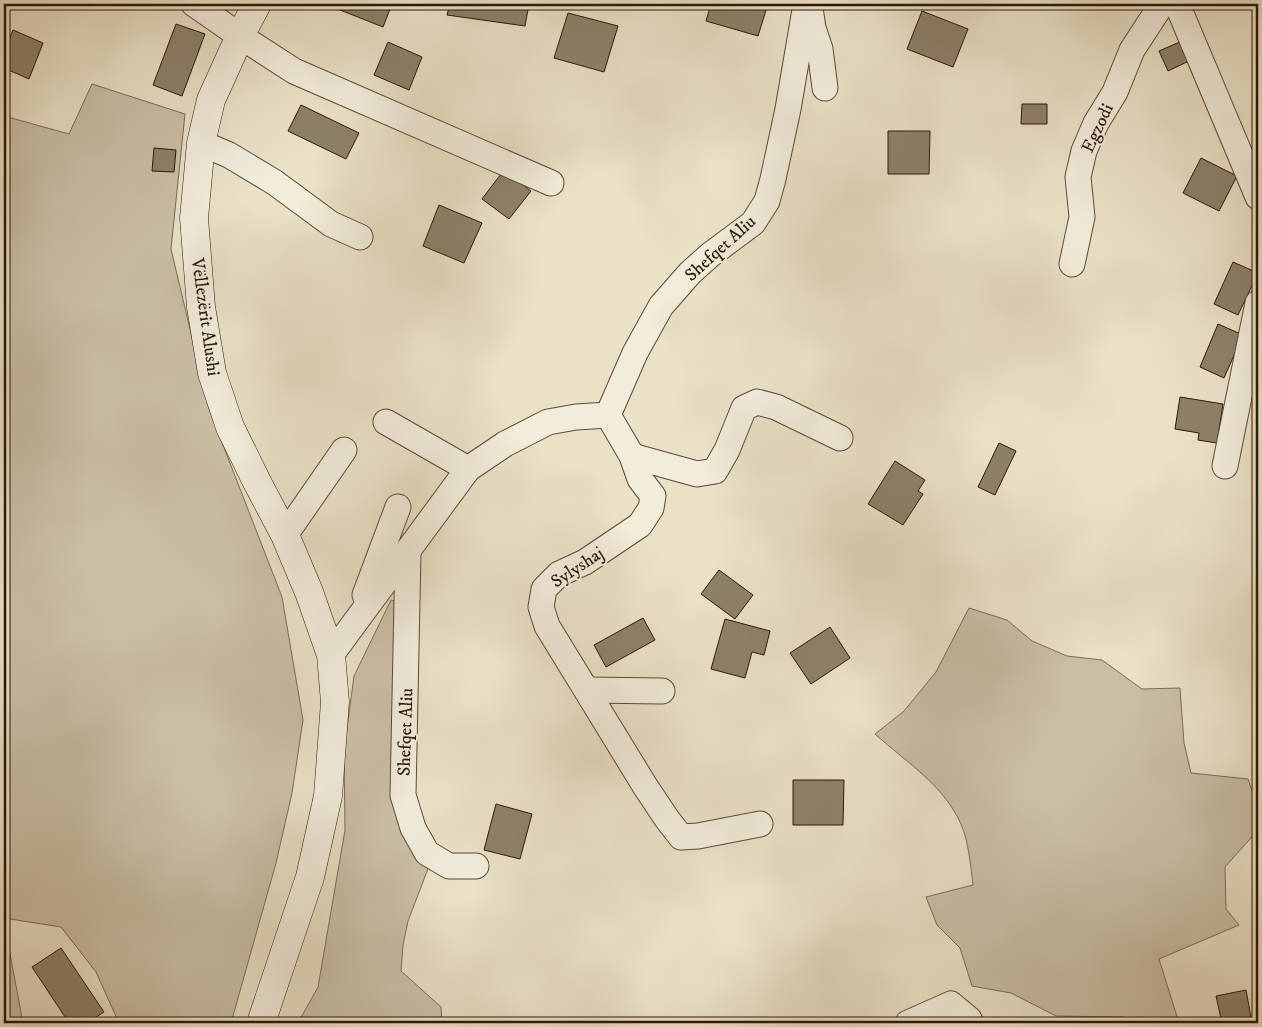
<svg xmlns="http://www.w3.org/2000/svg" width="1262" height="1027" viewBox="0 0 1262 1027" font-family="'IM FELL DW Pica',serif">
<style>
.green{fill:#cabfa6;stroke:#7a6c56}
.building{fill:#8e816a;stroke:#2b1805}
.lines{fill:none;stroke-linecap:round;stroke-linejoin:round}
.minor-casing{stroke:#5b4a36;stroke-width:27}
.secondary-casing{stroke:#2b1805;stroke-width:29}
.minor{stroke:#f1ecdb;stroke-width:25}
.secondary{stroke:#f1ecdb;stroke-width:28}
.labels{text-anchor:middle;stroke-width:4;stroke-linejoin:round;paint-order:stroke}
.street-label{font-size:18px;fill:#2b1805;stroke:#f1ecdb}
</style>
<rect width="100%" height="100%" fill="#eae1c7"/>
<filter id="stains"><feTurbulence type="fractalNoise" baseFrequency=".004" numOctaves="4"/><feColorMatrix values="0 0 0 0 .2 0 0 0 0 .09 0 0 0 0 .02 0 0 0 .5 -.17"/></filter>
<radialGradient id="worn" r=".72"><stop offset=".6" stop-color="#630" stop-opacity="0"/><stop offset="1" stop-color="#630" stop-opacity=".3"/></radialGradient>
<g class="green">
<polygon points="92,84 185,114 171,249 209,409 282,597 303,720 292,793 276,863 231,1023 119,1023 96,972 61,927 4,918 4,116 69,134"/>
<polygon points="391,600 406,604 399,797 431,861 408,921 403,945 401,971 441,1007 442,1023 298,1023 318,987 345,830 344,751 354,676"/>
<path d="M969,608L1007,620L1032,641L1067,656L1102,660L1142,689L1180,688L1184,743L1191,773L1248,779L1258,809V830L1225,867L1226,909L1239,925L1159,959L1179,1023H1146L1123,1017L1056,1016L1011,993L972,986L960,948L937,925L926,897L973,885C971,868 969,848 964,832C949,788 907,763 875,734L904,711L936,672Z"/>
<polygon points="4,922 23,1023 4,1023"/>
</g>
<g class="building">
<polygon points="331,4 392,4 383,27 330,6"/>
<polygon points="450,4 529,4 525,26 447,15"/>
<polygon points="711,4 768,4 758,36 706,21"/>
<polygon points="922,11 968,29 953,67 907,49"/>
<polygon points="568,13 618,26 604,72 554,58"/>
<polygon points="176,24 205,34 182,96 153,85"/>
<polygon points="13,30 43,43 29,79 4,68 4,52"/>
<polygon points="1182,41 1191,60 1168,71 1159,51"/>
<polygon points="388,42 422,57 409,90 374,75"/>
<polygon points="1022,104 1047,104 1047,124 1021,124"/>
<polygon points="301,105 359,133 346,159 288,131"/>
<polygon points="888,131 930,131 929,174 888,174"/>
<polygon points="154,148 176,150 174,172 152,171"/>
<polygon points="1201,158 1237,176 1219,211 1183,193"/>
<polygon points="504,170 531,191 509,219 482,199"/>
<polygon points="439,205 482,223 464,263 423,246"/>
<polygon points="1233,262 1258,273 1238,315 1214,304"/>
<polygon points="1218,324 1243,335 1224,378 1200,367"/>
<polygon points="1180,397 1223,404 1217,443 1198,440 1199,433 1175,429"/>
<polygon points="999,443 1016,451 995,495 978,487"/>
<polygon points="895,461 925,480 918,491 923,494 903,525 868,504"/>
<polygon points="719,570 753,595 735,619 701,594"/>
<polygon points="643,618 655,640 606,667 594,645"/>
<polygon points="725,619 770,631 764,655 752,652 745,678 711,669"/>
<polygon points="830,627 850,658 811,684 790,653"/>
<polygon points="793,780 844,780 843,825 793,825"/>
<polygon points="496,804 532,814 520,859 484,850"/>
<polygon points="61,948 104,1012 87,1023 69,1023 32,967"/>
<polygon points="1246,990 1252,1023 1222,1023 1216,996"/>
</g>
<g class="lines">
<g class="minor-casing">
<g id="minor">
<polyline points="194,4 240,36 294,71 551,183"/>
<polyline points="1177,4 1258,197"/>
<polyline points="810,8 813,28 820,49 825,88"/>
<polyline points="201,143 229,155 274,182 331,224 360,237"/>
<polyline points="1072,264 1082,217 1078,177 1084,151 1096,123 1115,92 1132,50 1162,4"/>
<polyline points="608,415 632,456 640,479 653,496 651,508 640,525 585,562 559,574 544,589 541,607 547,626 645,786 667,819 681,837 698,836 760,824"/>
<polyline points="608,415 635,353 661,306 690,273 710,255 753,223 767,201 773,179 788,109 806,4"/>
<polyline points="386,422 468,469"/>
<polyline points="632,456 697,474 715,471 727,450 744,408 757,402 776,407 840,438"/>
<polyline points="1225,466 1258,303"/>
<polyline points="285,535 344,450"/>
<polyline points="408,552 403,795 413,828 427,853 449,866 476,866"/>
<polyline points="365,595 398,507"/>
<polyline points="331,655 468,469 505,444 548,422 576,417 608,415"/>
<polyline points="587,690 662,691"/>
<polyline points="908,1023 951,1004 969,1019 971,1023"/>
</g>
</g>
<g class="secondary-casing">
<polyline id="secondary" points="257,4 240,36 211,100 201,143 194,218 201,307 212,373 230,427 257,482 285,535 309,592 331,655 335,702 328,796 310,877 261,1023"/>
</g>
<use href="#minor" class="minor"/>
<use href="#secondary" class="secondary"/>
</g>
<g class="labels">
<g class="street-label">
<text transform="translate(1097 128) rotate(-65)" y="6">Egzodi</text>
<text transform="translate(720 248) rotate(-42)" y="6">Shefqet Aliu</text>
<text transform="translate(206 317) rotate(82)" y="6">Vëllezërit Alushi</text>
<text transform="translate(577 567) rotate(-33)" y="6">Sylyshaj</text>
<text transform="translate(405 732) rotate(-88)" y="6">Shefqet Aliu</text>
</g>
</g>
<rect width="1262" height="1027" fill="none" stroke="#eae1c7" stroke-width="20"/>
<rect x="5" y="5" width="1252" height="1017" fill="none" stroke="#2b1805" stroke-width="2.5"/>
<rect x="10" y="10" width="1242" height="1007" fill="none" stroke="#2b1805"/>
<rect width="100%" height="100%" filter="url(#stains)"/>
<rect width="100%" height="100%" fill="url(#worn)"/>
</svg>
